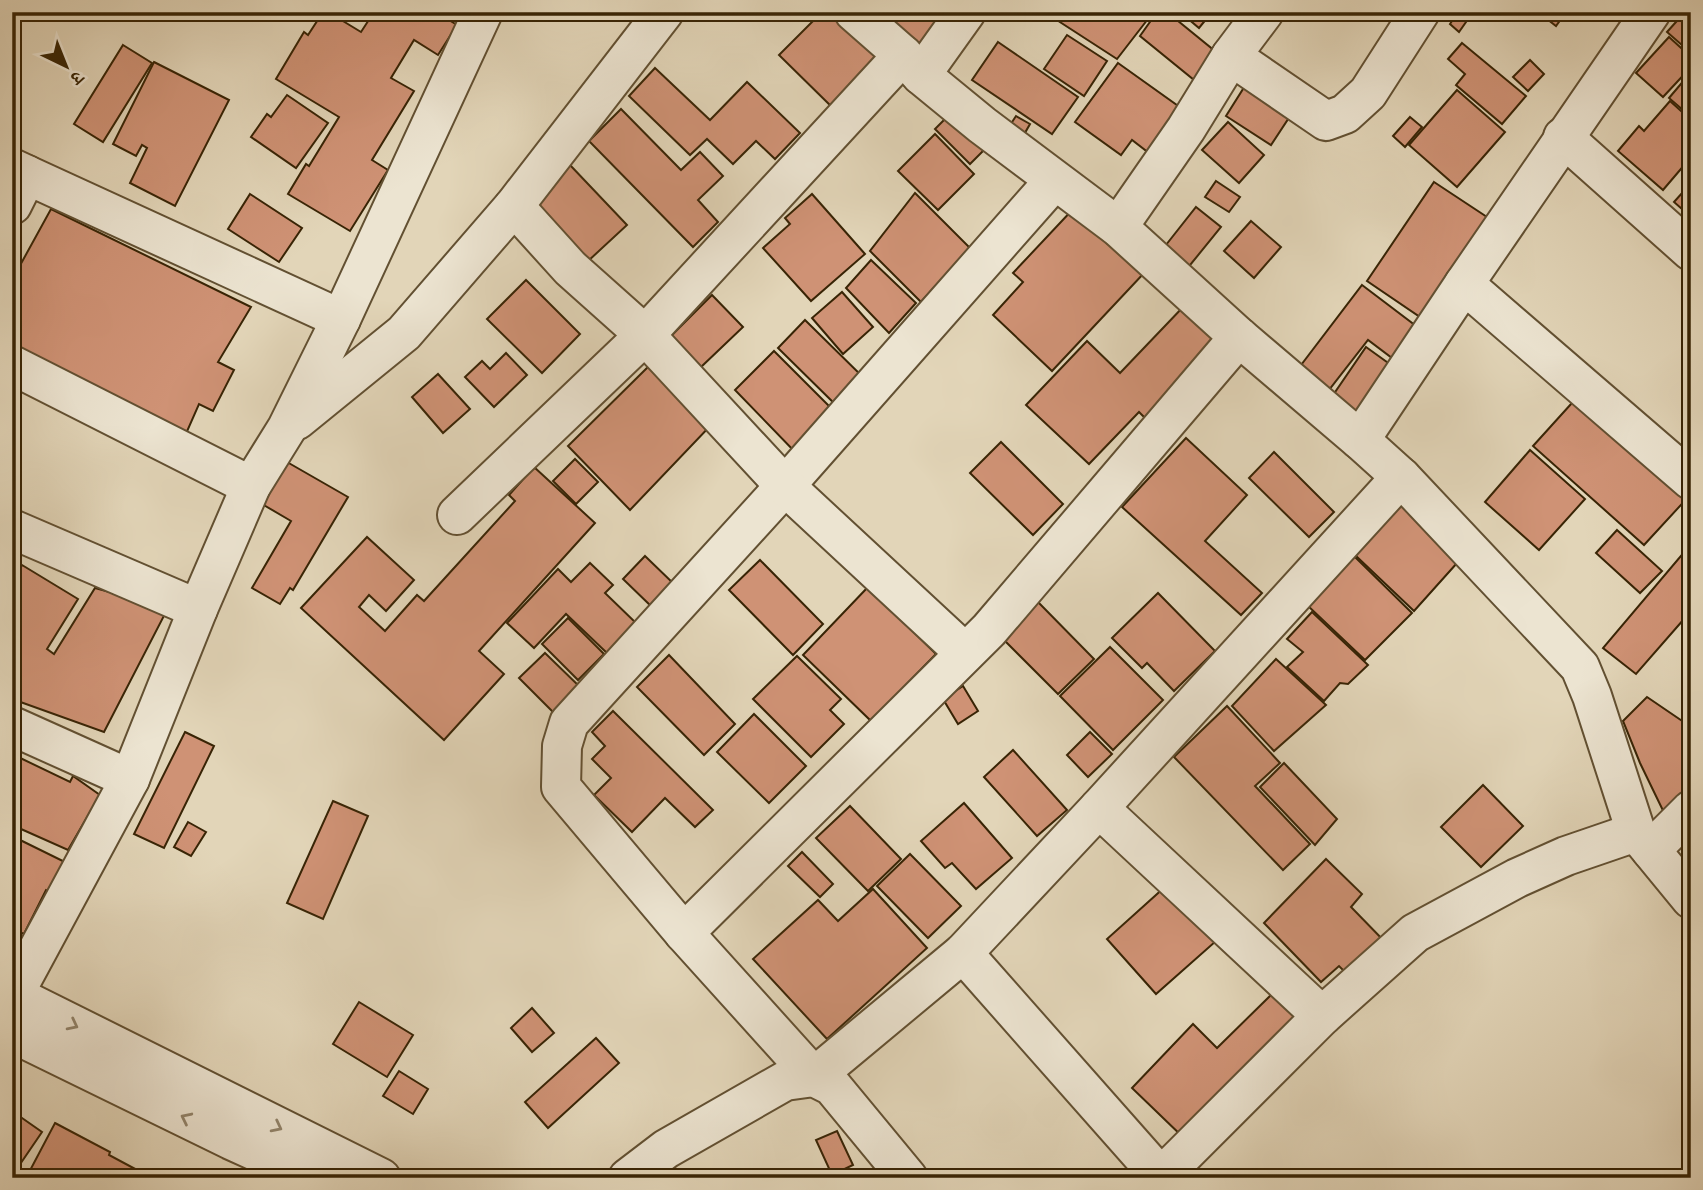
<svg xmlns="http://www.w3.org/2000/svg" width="1703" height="1190" viewBox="0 0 1703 1190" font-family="'IM FELL English','Noto Serif Devanagari',serif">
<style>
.building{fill:#cf9275;stroke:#382405;stroke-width:2}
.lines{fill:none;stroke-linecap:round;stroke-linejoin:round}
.minor-casing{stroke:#625032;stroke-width:42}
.minor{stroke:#ece4d1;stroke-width:38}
.oneway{stroke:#92846b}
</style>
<rect width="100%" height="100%" fill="#e2d5b8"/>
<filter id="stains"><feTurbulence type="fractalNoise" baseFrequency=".00286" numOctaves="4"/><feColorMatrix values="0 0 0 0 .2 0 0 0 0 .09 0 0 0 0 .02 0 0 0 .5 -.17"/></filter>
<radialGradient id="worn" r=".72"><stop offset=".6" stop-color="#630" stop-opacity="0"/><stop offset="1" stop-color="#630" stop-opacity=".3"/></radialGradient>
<g class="building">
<polygon points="323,12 328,12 361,32 374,12 436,12 457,25 438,55 414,40 391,78 414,91 372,160 388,170 350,231 288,194 306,164 309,166 339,117 276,79 304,32 308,35"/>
<polygon points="822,12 840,12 887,59 836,111 779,55"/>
<polygon points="875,12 954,12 916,52"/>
<polygon points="1147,12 1151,15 1117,59 1046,13"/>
<polygon points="1157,12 1167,12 1221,56 1199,84 1140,36"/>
<polygon points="1180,12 1212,12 1199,28"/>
<polygon points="1458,12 1473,12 1459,32 1450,24"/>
<polygon points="1538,12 1566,12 1556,26"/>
<polygon points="1685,12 1691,17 1691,53 1667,32"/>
<polygon points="1067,35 1107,61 1084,96 1044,69"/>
<polygon points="1669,37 1691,57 1691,67 1663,97 1636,73"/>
<polygon points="998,42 1078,97 1052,134 972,80"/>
<polygon points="1462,43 1526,96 1502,124 1456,85 1465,74 1448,59"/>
<polygon points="123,45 152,63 103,142 74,124"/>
<polygon points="1530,60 1544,74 1528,91 1513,77"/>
<polygon points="154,62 229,100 175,206 130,183 147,148 142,145 136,156 113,144"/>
<polygon points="1118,63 1181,108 1149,153 1132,140 1121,155 1075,122"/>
<polygon points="655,68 710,120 747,82 800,133 775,159 756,141 733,164 707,139 690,155 629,96"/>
<polygon points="1691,72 1691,117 1669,98"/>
<polygon points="1250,78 1296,107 1271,145 1226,116"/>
<polygon points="1457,90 1505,132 1457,187 1409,145"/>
<polygon points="287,95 328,123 296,168 251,137 267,114 271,117"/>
<polygon points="1670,101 1691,120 1691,167 1686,163 1663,190 1618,151 1639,126 1644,131"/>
<polygon points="621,109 681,170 700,152 723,176 698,200 718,222 693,247 589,141"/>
<polygon points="952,112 987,147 970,164 935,129"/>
<polygon points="1016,116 1030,124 1018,145 1003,136"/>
<polygon points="1410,117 1422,127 1405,147 1393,136"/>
<polygon points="1228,122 1264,155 1239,183 1202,150"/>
<polygon points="935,134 974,174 938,210 898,171"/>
<polygon points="570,165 627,225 587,262 531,203"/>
<polygon points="1216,181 1240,197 1229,212 1205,197"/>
<polygon points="1434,182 1490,219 1423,319 1367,281"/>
<polygon points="1691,183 1691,217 1674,202"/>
<polygon points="915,193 970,248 921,302 870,251"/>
<polygon points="250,194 302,228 279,262 228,229"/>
<polygon points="812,194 865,254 811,301 763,248 790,224 785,218"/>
<polygon points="1075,207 1145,272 1052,371 993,315 1023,282 1013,273"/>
<polygon points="1196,207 1221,227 1186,270 1162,250"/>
<polygon points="51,209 251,307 218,362 234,370 213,411 199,404 185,436 12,350 12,280"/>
<polygon points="1251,221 1281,247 1254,278 1224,251"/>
<polygon points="871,260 916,303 889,333 846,288"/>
<polygon points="526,280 580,334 542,373 487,319"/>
<polygon points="1362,285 1420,329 1396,361 1368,340 1325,395 1295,373"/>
<polygon points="842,292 873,327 843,354 812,318"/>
<polygon points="712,295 743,327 701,367 671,336"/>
<polygon points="1185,305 1224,343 1148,421 1139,412 1089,464 1026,405 1087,341 1120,373"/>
<polygon points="805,320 870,384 843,412 778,348"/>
<polygon points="1366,347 1391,365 1360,412 1329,401"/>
<polygon points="774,351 838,415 798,455 735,390"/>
<polygon points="506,353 527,375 494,407 465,377 482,361 490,369"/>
<polygon points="653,362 713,423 630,510 568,446"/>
<polygon points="438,374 470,409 443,433 412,397"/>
<polygon points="1581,393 1691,494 1644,545 1533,446"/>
<polygon points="1186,438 1247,495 1205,541 1262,593 1241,615 1122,507"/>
<polygon points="1001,442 1063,504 1033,535 970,473"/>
<polygon points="1530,450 1585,499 1539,550 1485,502"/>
<polygon points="1274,452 1334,512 1309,537 1249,478"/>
<polygon points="575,459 598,482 576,504 553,481"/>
<polygon points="287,462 348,497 293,590 290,588 280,604 252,588 291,521 262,504"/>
<polygon points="534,467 595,523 479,651 504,674 444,740 301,608 367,537 414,580 386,611 369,595 359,607 385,631 417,595 424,601 515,501 509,495"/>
<polygon points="1404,498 1466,553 1414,611 1355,555"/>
<polygon points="1617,530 1662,571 1640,593 1596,553"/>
<polygon points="1691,544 1691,611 1636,674 1603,648"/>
<polygon points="645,556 675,585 653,608 623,579"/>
<polygon points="1354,556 1412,613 1365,660 1307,605"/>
<polygon points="760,560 823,624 793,655 729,590"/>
<polygon points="590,563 613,585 605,593 636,623 607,653 566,614 534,648 507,623 558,569 571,582"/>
<polygon points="22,565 78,599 47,649 54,654 95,588 168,608 104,732 12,699 12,581"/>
<polygon points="868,587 936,654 871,721 803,655"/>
<polygon points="1158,593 1215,651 1174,691 1147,663 1142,668 1112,638"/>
<polygon points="1038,602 1094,659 1058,694 1002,638"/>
<polygon points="1312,612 1368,665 1348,684 1340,683 1324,701 1287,667 1303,652 1287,639"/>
<polygon points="568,618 604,654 578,680 542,644"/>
<polygon points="1110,647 1163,700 1113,750 1060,696"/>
<polygon points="545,653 581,688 555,714 519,678"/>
<polygon points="669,655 735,724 704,755 637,687"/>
<polygon points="797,656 841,699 830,710 844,724 811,757 753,699"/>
<polygon points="1276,659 1326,705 1274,751 1232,706"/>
<polygon points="963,686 978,711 958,724 943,699"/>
<polygon points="1647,697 1691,727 1691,803 1670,825 1640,763 1623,721"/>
<polygon points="1227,706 1280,763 1255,786 1310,844 1283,870 1174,757"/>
<polygon points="613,711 713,810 695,827 665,798 632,832 594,795 611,778 592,759 605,746 592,732"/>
<polygon points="754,714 806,766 769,803 717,752"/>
<polygon points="185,732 214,746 164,848 134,834"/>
<polygon points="1090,732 1112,754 1088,777 1067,755"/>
<polygon points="1013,750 1067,810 1037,836 984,777"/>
<polygon points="12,754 70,782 73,776 100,795 68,850 12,825"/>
<polygon points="1284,763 1337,819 1315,845 1260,787"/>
<polygon points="1483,785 1523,826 1481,867 1441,827"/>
<polygon points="333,801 368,816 323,919 287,903"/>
<polygon points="964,803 1012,858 976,889 952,863 945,868 921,841"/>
<polygon points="850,806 901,859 868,891 816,838"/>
<polygon points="188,822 206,832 191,856 174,847"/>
<polygon points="12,836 75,867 59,897 46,890 24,934 12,929"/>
<polygon points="802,852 833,884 820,897 788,866"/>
<polygon points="910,854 961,906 928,938 877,886"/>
<polygon points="1326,859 1362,894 1351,907 1386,943 1346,973 1339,966 1321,982 1264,923"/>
<polygon points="1166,886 1216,941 1156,994 1107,939"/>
<polygon points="873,889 927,948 827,1039 753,959 818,900 838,921"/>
<polygon points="1273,993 1303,1023 1186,1140 1132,1088 1193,1024 1217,1048"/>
<polygon points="359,1002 413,1035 387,1077 333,1044"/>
<polygon points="532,1008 554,1033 532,1052 511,1028"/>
<polygon points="596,1038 619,1063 548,1128 525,1102"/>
<polygon points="399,1071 428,1089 413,1114 383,1096"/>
<polygon points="12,1111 42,1132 12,1176"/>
<polygon points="55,1123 110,1152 109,1155 152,1178 26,1178"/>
<polygon points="837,1131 853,1165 832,1175 816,1140"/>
</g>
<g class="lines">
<g class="minor-casing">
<g id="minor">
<polyline points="854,12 903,55 921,75 982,125 1118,227 1239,337 1360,440 1401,477 1580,667 1592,696 1636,832 1691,899"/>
<polyline points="1231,56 1326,121 1345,114 1368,93 1420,12"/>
<polyline points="921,75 966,12"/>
<polyline points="1563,137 1691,251"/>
<polyline points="12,168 27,175 12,205"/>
<polyline points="27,175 341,319"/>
<polyline points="1054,181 785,486 569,723 562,746 561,787 684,933 814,1077 963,953 1099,808 1401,477"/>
<polyline points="514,206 570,268 645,335 785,486 965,653"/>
<polyline points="1118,227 1186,129 1231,56 1264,12"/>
<polyline points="1464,284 1651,12"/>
<polyline points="12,365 251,486"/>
<polyline points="297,420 404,333 514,206 664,12"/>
<polyline points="1360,440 1464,284 1691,480"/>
<polyline points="457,515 645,335 903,55"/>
<polyline points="12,529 198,609"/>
<polyline points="12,726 130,779"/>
<polyline points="1099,808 1322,1016"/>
<polyline points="1651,850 1691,810"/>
<polyline points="684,933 989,630 1239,337"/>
<polyline points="963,953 1161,1177"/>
<polyline points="12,994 381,1178"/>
<polyline points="12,998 130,779 198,609 251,486 287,428 341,319 483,12"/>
<polyline points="12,1033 231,1140 315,1178"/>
<polyline points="628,1178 666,1149 785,1081 814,1077 832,1086 908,1178"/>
<polyline points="1160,1178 1322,1016 1415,933 1517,878 1566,856 1636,832"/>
</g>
</g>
<use href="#minor" class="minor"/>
</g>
<defs><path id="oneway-chevron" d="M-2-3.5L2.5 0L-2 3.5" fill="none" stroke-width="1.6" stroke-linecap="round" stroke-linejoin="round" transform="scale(1.75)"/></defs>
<g class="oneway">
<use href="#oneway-chevron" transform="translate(73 1025) rotate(27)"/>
<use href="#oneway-chevron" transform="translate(186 1118) rotate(-154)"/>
<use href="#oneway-chevron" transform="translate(277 1127) rotate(27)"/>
</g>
<rect width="1703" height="1190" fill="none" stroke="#e2d5b8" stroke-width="42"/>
<rect x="14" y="14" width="1675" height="1162" fill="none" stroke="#382405" stroke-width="3.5"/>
<rect x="21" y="21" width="1661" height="1148" fill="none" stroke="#382405" stroke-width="2"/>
<g transform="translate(66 66) rotate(137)" stroke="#ece4d1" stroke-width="5" paint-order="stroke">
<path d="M0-5L12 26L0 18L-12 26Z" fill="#382405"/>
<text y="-10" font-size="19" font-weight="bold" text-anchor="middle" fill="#382405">उ</text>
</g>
<rect width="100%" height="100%" filter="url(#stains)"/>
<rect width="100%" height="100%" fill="url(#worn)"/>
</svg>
